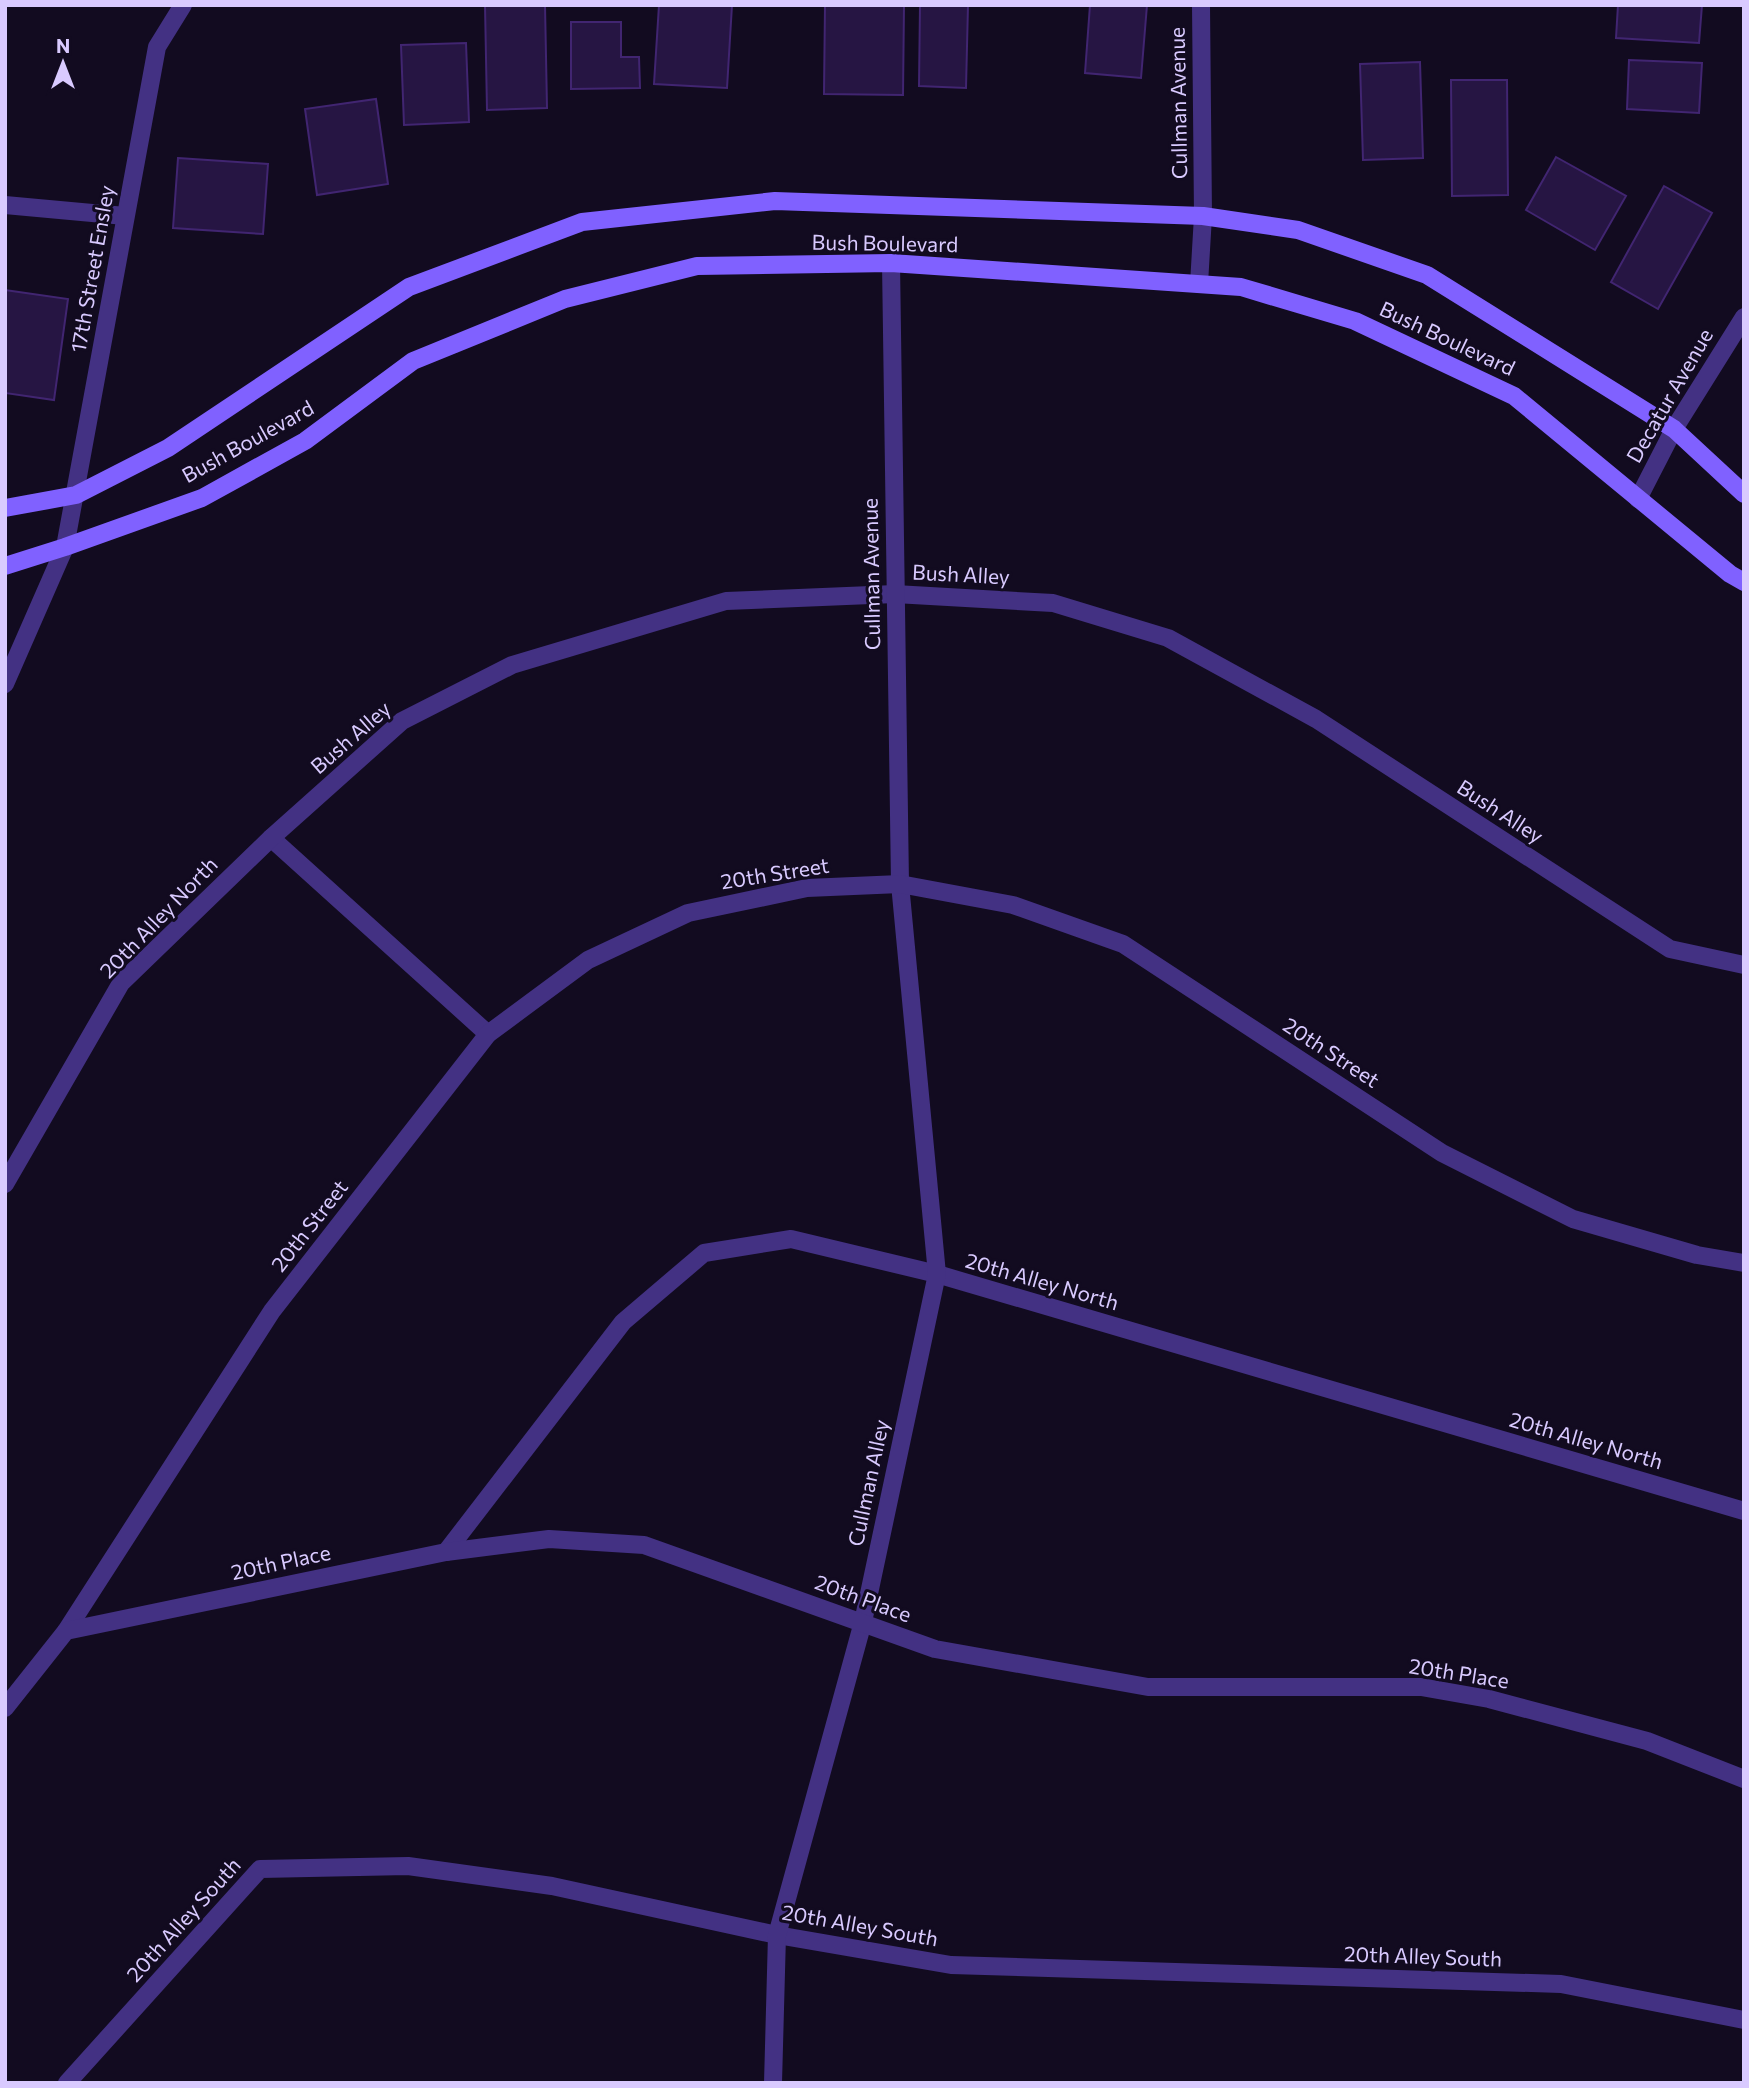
<svg xmlns="http://www.w3.org/2000/svg" width="1749" height="2088" viewBox="0 0 1749 2088" font-family="Commissioner,sans-serif">
<style>
.building{fill:#261543;stroke:#412571;stroke-width:2}
.lines{fill:none;stroke-linecap:round;stroke-linejoin:round}
.service{stroke:#433183;stroke-width:18}
.minor{stroke:#433183;stroke-width:18}
.secondary{stroke:#8061ff;stroke-width:18}
.labels{text-anchor:middle;stroke-width:6;stroke-linejoin:round;paint-order:stroke}
.street-label{font-size:21px;fill:#d9caff;stroke:#120b20}
</style>
<rect width="100%" height="100%" fill="#120b20"/>
<g class="building">
<polygon points="485,5 545,5 547,108 487,110"/>
<polygon points="659,5 732,5 727,88 654,84"/>
<polygon points="825,5 904,5 903,95 824,94"/>
<polygon points="920,5 968,5 966,88 919,86"/>
<polygon points="1090,5 1147,5 1141,78 1085,73"/>
<polygon points="1618,5 1702,5 1699,43 1616,38"/>
<polygon points="571,22 621,22 621,57 639,57 640,88 571,89"/>
<polygon points="466,43 469,122 404,125 401,45"/>
<polygon points="1629,60 1702,63 1699,113 1627,109"/>
<polygon points="1420,62 1423,158 1363,160 1360,64"/>
<polygon points="1451,80 1507,80 1508,195 1452,196"/>
<polygon points="376,99 388,184 317,195 305,109"/>
<polygon points="1556,157 1626,196 1595,250 1526,210"/>
<polygon points="178,158 268,164 263,234 173,228"/>
<polygon points="1664,186 1712,213 1658,309 1611,282"/>
<polygon points="5,290 68,299 54,400 5,393"/>
</g>
<g class="lines">
<g class="service">
<polyline points="5,205 125,216"/>
<polyline points="271,838 488,1034"/>
<polyline points="5,1184 121,983 271,838 402,721 512,665 726,601 895,594 1053,603 1168,638 1316,719 1670,949 1744,965"/>
<polyline points="446,1552 623,1322 704,1253 791,1239 937,1274 1744,1511"/>
<polyline points="67,2083 260,1869 408,1866 552,1886 777,1935 951,1965 1561,1984 1744,2020"/>
<polyline points="773,2083 777,1935 863,1622 937,1274 900,884"/>
</g>
<g class="minor">
<polyline points="891,263 900,884"/>
<polyline points="1199,284 1203,216 1201,5"/>
<polyline points="1638,499 1674,429 1744,317"/>
<polyline points="5,684 65,547 157,47 183,5"/>
<polyline points="66,1631 272,1311 488,1034 588,960 688,913 807,888 900,884 1013,905 1123,944 1442,1153 1573,1219 1697,1255 1744,1263"/>
<polyline points="5,1708 66,1631 446,1552 549,1539 644,1545 935,1649 1148,1687 1421,1687 1489,1699 1647,1741 1744,1779"/>
</g>
<g class="secondary">
<polyline points="5,508 76,495 168,448 409,287 582,222 775,201 1203,216 1298,230 1427,275 1674,429 1744,494"/>
<polyline points="5,566 65,547 202,498 305,441 413,361 565,299 697,266 891,263 1241,287 1355,321 1514,396 1730,574 1744,582"/>
</g>
</g>
<g class="labels">
<g class="street-label">
<text transform="translate(1179 103) rotate(-91)" y="7">Cullman Avenue</text>
<text transform="translate(885 244) rotate(1)" y="7">Bush Boulevard</text>
<text transform="translate(93 269) rotate(-80)" y="7">17th Street Ensley</text>
<text transform="translate(1447 339) rotate(25)" y="7">Bush Boulevard</text>
<text transform="translate(1670 396) rotate(-60)" y="7">Decatur Avenue</text>
<text transform="translate(248 442) rotate(-29)" y="7">Bush Boulevard</text>
<text transform="translate(872 574) rotate(-91)" y="7">Cullman Avenue</text>
<text transform="translate(961 575) rotate(3)" y="7">Bush Alley</text>
<text transform="translate(351 738) rotate(-41)" y="7">Bush Alley</text>
<text transform="translate(1500 812) rotate(33)" y="7">Bush Alley</text>
<text transform="translate(775 874) rotate(-9)" y="7">20th Street</text>
<text transform="translate(159 918) rotate(-46)" y="7">20th Alley North</text>
<text transform="translate(1331 1053) rotate(33)" y="7">20th Street</text>
<text transform="translate(310 1226) rotate(-52)" y="7">20th Street</text>
<text transform="translate(1042 1282) rotate(16)" y="7">20th Alley North</text>
<text transform="translate(1586 1441) rotate(16)" y="7">20th Alley North</text>
<text transform="translate(869 1483) rotate(-78)" y="7">Cullman Alley</text>
<text transform="translate(281 1563) rotate(-12)" y="7">20th Place</text>
<text transform="translate(863 1599) rotate(20)" y="7">20th Place</text>
<text transform="translate(1459 1674) rotate(9)" y="7">20th Place</text>
<text transform="translate(184 1920) rotate(-48)" y="7">20th Alley South</text>
<text transform="translate(860 1926) rotate(10)" y="7">20th Alley South</text>
<text transform="translate(1423 1957) rotate(2)" y="7">20th Alley South</text>
</g>
</g>
<rect width="1749" height="2088" fill="none" stroke="#d9caff" stroke-width="14"/>
<g transform="translate(63 63)" stroke="#120b20" stroke-width="5" paint-order="stroke">
<path d="M0-5L12 26L0 18L-12 26Z" fill="#d9caff"/>
<text y="-10" font-size="19" font-weight="bold" text-anchor="middle" fill="#d9caff">N</text>
</g>
</svg>
